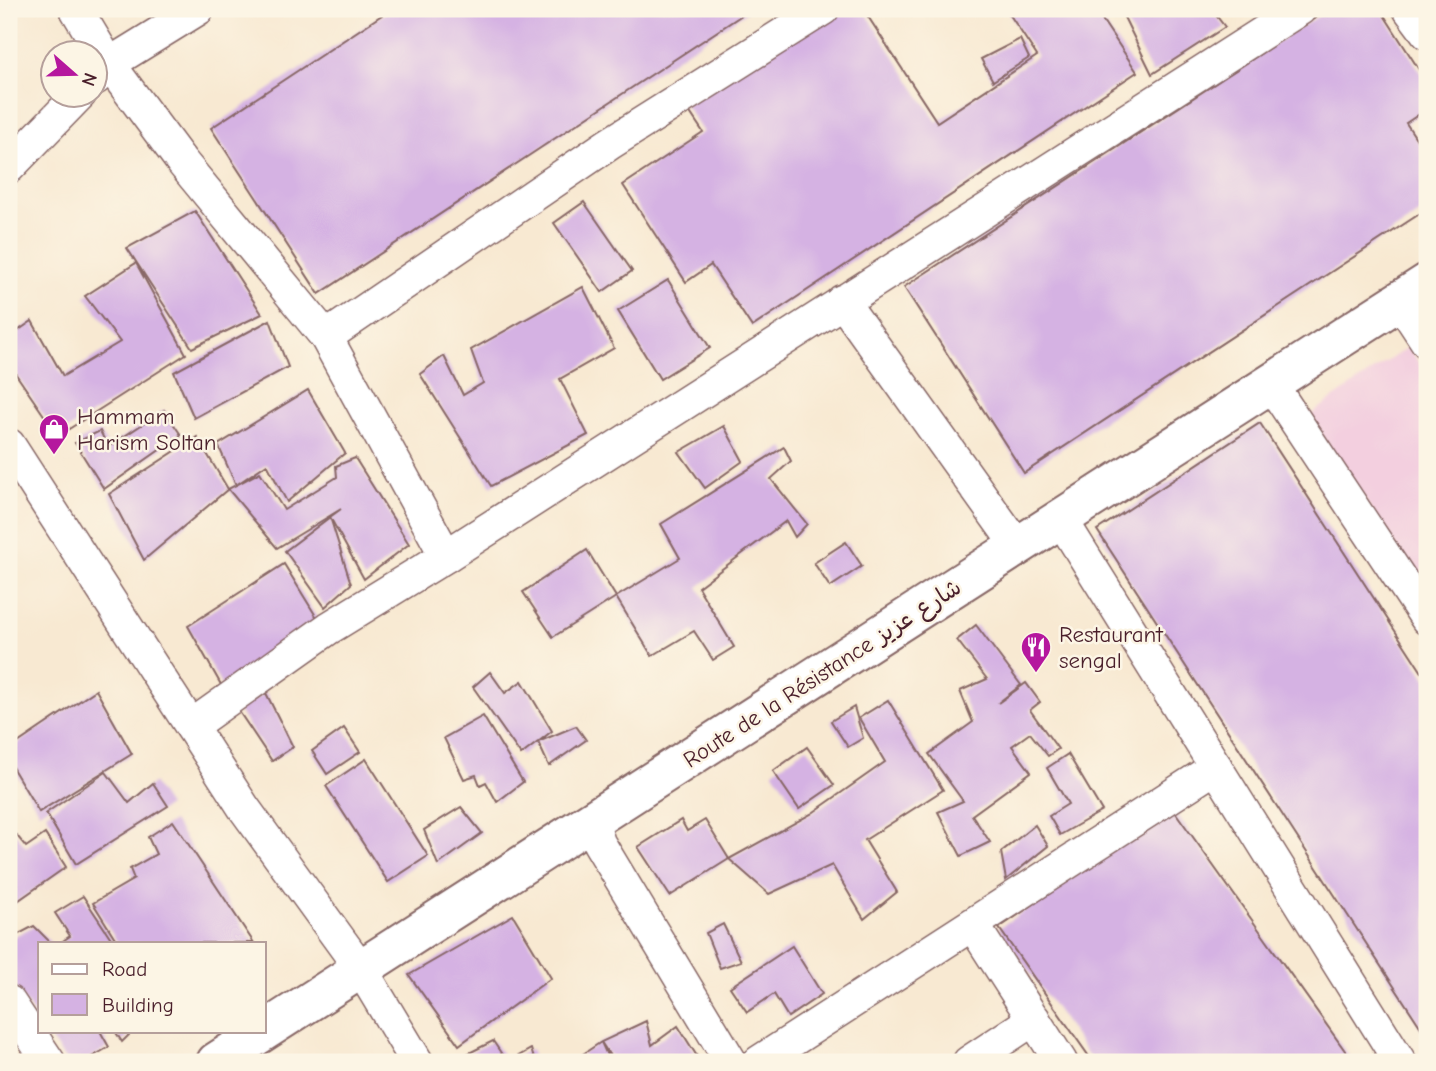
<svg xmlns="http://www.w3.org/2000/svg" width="1436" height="1071" viewBox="0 0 1436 1071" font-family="'Comic Neue','Playpen Sans Arabic',sans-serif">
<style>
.built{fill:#f3cfdf}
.building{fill:#d5b2e3}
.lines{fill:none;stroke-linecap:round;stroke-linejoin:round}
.street-casing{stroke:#876665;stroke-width:35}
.secondary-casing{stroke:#876665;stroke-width:42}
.street{stroke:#fff;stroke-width:32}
.secondary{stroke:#fff;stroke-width:38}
.labels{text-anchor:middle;stroke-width:5;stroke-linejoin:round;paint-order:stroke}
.poi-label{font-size:23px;fill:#4a1f2b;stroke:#fcf5e5;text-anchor:start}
.street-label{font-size:23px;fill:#4a1f2b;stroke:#fcf5e5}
</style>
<rect width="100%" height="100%" fill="#fcf5e5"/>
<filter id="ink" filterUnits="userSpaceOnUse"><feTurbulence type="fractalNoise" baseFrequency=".0143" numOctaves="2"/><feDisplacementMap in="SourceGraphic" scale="14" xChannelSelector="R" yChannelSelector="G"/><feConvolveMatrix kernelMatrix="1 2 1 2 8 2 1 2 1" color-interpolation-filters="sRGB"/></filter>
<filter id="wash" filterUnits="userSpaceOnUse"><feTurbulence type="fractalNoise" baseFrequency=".00686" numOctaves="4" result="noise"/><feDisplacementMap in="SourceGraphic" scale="28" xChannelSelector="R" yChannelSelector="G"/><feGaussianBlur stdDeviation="1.57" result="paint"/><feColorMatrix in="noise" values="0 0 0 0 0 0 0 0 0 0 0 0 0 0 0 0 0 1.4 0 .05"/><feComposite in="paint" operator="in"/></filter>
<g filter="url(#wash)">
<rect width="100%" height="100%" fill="#f8e9d2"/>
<polygon class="built" points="1408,347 1427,375 1427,591 1308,416"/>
<g id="blocks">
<g class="building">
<polygon points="391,9 751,9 319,294 211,128"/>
<polygon points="830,9 863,9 937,122 1037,56 1006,9 1095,9 1137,72 752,327 711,265 686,282 623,185 703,132 685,105"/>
<polygon points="1120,9 1211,9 1225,27 1152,74"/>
<polygon points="1329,9 1380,9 1427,82 1427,109 1406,123 1427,155 1427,209 1024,473 904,287"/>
<polygon points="1020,39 1029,58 993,81 981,59"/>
<polygon points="584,202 632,271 602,292 554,223"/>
<polygon points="195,211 262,314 192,348 127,248"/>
<polygon points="136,263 186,354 58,436 9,364 9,337 32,321 63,376 120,342 85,296"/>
<polygon points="668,280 710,348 660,379 618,311"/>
<polygon points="583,287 614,348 560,379 588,435 491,486 420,374 444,356 463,395 483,383 471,350"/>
<polygon points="270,320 288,367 194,418 174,372"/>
<polygon points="308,390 345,453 287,502 267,464 236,485 260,472 284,510 337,477 336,466 355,458 409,544 364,579 330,517 341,509 277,548 228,489 236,485 218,445"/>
<polygon points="164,410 181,435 104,489 75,443 100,431 108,447"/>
<polygon points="1260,423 1427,680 1427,1037 1097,530"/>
<polygon points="724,426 743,461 705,488 679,452"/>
<polygon points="197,437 228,489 144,560 109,494"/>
<polygon points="784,447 791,461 771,479 807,524 795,537 786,521 698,587 734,647 713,660 694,631 652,656 616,597 680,558 661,524"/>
<polygon points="330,517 351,584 325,607 285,551"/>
<polygon points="846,542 862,566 830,587 814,563"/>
<polygon points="587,550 616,597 553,637 523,592"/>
<polygon points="284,564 319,621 224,690 188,626"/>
<polygon points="976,625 1021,685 998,703 1026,683 1040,702 1030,710 1058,749 1048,756 1030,733 1012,746 1031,772 972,815 990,842 961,856 938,812 963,801 929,754 973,722 960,691 987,679 957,640"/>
<polygon points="490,672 505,693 522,681 552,731 538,742 576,726 586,740 549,766 538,742 521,755 473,687"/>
<polygon points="96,690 132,754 39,812 9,762 9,749"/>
<polygon points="266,693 293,747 272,761 238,710"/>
<polygon points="888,700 943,790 865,840 897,892 864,919 832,865 769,894 729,859 811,814 885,762 859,718"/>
<polygon points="854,707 863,738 848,747 831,721"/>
<polygon points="483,716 523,782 497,802 486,782 480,785 476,775 464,779 444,738"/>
<polygon points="344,728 360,752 327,774 312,751"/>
<polygon points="807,747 834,785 799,809 773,771"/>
<polygon points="1068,754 1102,811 1060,835 1049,816 1068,804 1047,768"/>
<polygon points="366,759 428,856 388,882 326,786"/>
<polygon points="106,772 129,803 153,783 168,806 76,864 46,813"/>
<polygon points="461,807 482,833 438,865 424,830"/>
<polygon points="1173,809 1353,1062 1093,1062 999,928"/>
<polygon points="681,820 687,831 705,820 729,859 670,896 638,847"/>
<polygon points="173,821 254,943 118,943 93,903 134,879 130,869 156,854 148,837"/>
<polygon points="1035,825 1048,846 1006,880 1001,852"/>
<polygon points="9,826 26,847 45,834 66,867 9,907"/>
<polygon points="83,896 114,943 60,943 70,936 55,913"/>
<polygon points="513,915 551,978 459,1045 409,975"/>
<polygon points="723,924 741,961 720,968 706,933"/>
<polygon points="34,926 51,943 40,943 40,1024 9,978 9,939"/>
<polygon points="792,946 822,994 788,1017 774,994 747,1012 730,987"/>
<polygon points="646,1021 652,1045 678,1026 700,1061 614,1062 601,1042 610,1062 571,1062 601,1042"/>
<polygon points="45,1031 100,1031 109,1047 83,1062 67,1062"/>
<polygon points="115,1031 133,1031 122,1042"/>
<polygon points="493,1041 507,1062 469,1062 465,1055"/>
<polygon points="9,1049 17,1062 9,1062"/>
<polygon points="531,1049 535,1062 508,1062"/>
</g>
</g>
</g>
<g filter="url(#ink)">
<use href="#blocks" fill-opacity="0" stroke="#876665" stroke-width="2"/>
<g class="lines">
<g class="street-casing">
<g id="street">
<polyline points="76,9 109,64 182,162 326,337 446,556"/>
<polyline points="1409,9 1427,33"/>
<polyline points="96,78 109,64 198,9"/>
<polyline points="9,167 80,94"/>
<polyline points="842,301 1018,547"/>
<polyline points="1400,301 1427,342"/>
<polyline points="326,337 609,144 823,9"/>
<polyline points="1271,384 1427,619"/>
<polyline points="9,445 244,808 361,969 417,1062"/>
<polyline points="1061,519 1400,1062"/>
<polyline points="191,726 329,628 446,556 1300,9"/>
<polyline points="592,821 599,843 731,1062"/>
<polyline points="973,925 1061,1062"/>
<polyline points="9,1002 49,1062"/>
<polyline points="759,1062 1216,767"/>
<polyline points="969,1062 1034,1019"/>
</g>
</g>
<g class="secondary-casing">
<polyline id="secondary" points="216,1062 1427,283"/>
</g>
<use href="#street" class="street"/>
<use href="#secondary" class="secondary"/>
</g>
</g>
<defs>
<g id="shop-pin" transform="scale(1.575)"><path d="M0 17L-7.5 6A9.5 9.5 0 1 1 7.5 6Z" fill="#b5179e" stroke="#fcf5e5"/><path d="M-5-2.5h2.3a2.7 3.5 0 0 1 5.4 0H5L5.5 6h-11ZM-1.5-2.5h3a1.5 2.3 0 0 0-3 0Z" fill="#fff"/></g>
<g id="restaurant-pin" transform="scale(1.575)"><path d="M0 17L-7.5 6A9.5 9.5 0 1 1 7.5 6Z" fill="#b5179e" stroke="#fcf5e5"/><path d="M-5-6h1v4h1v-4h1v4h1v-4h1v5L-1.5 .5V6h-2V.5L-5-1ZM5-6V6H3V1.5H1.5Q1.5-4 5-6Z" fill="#fff"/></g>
</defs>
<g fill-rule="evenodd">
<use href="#shop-pin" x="54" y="429"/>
<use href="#restaurant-pin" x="1036" y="647"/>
</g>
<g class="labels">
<g class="poi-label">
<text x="77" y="424">Hammam<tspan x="77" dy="26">Harism Soltan</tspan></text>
<text x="1059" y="642">Restaurant<tspan x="1059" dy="26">sengal</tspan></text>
</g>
<g class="street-label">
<text transform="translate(822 673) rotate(-33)" y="8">Route de la Résistance شارع عزيز</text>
</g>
</g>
<rect width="1436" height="1071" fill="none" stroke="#fcf5e5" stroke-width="35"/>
<rect x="38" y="942" width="228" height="91" fill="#fcf5e5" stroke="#b59f9b" stroke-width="2"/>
<rect x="52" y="964" width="35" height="10" fill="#ffffff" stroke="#b59f9b" stroke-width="2"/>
<text x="102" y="976" font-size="21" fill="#4a1f2b">Road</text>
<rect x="52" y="994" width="35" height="21" fill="#d5b2e3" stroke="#b59f9b" stroke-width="2"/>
<text x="102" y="1012" font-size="21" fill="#4a1f2b">Building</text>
<g transform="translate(74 74) rotate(110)"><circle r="33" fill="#fcf5e5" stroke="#b59f9b" stroke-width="2"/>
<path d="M0-5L12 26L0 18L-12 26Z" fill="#b5179e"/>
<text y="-10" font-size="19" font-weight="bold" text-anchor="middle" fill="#4a1f2b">N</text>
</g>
</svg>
